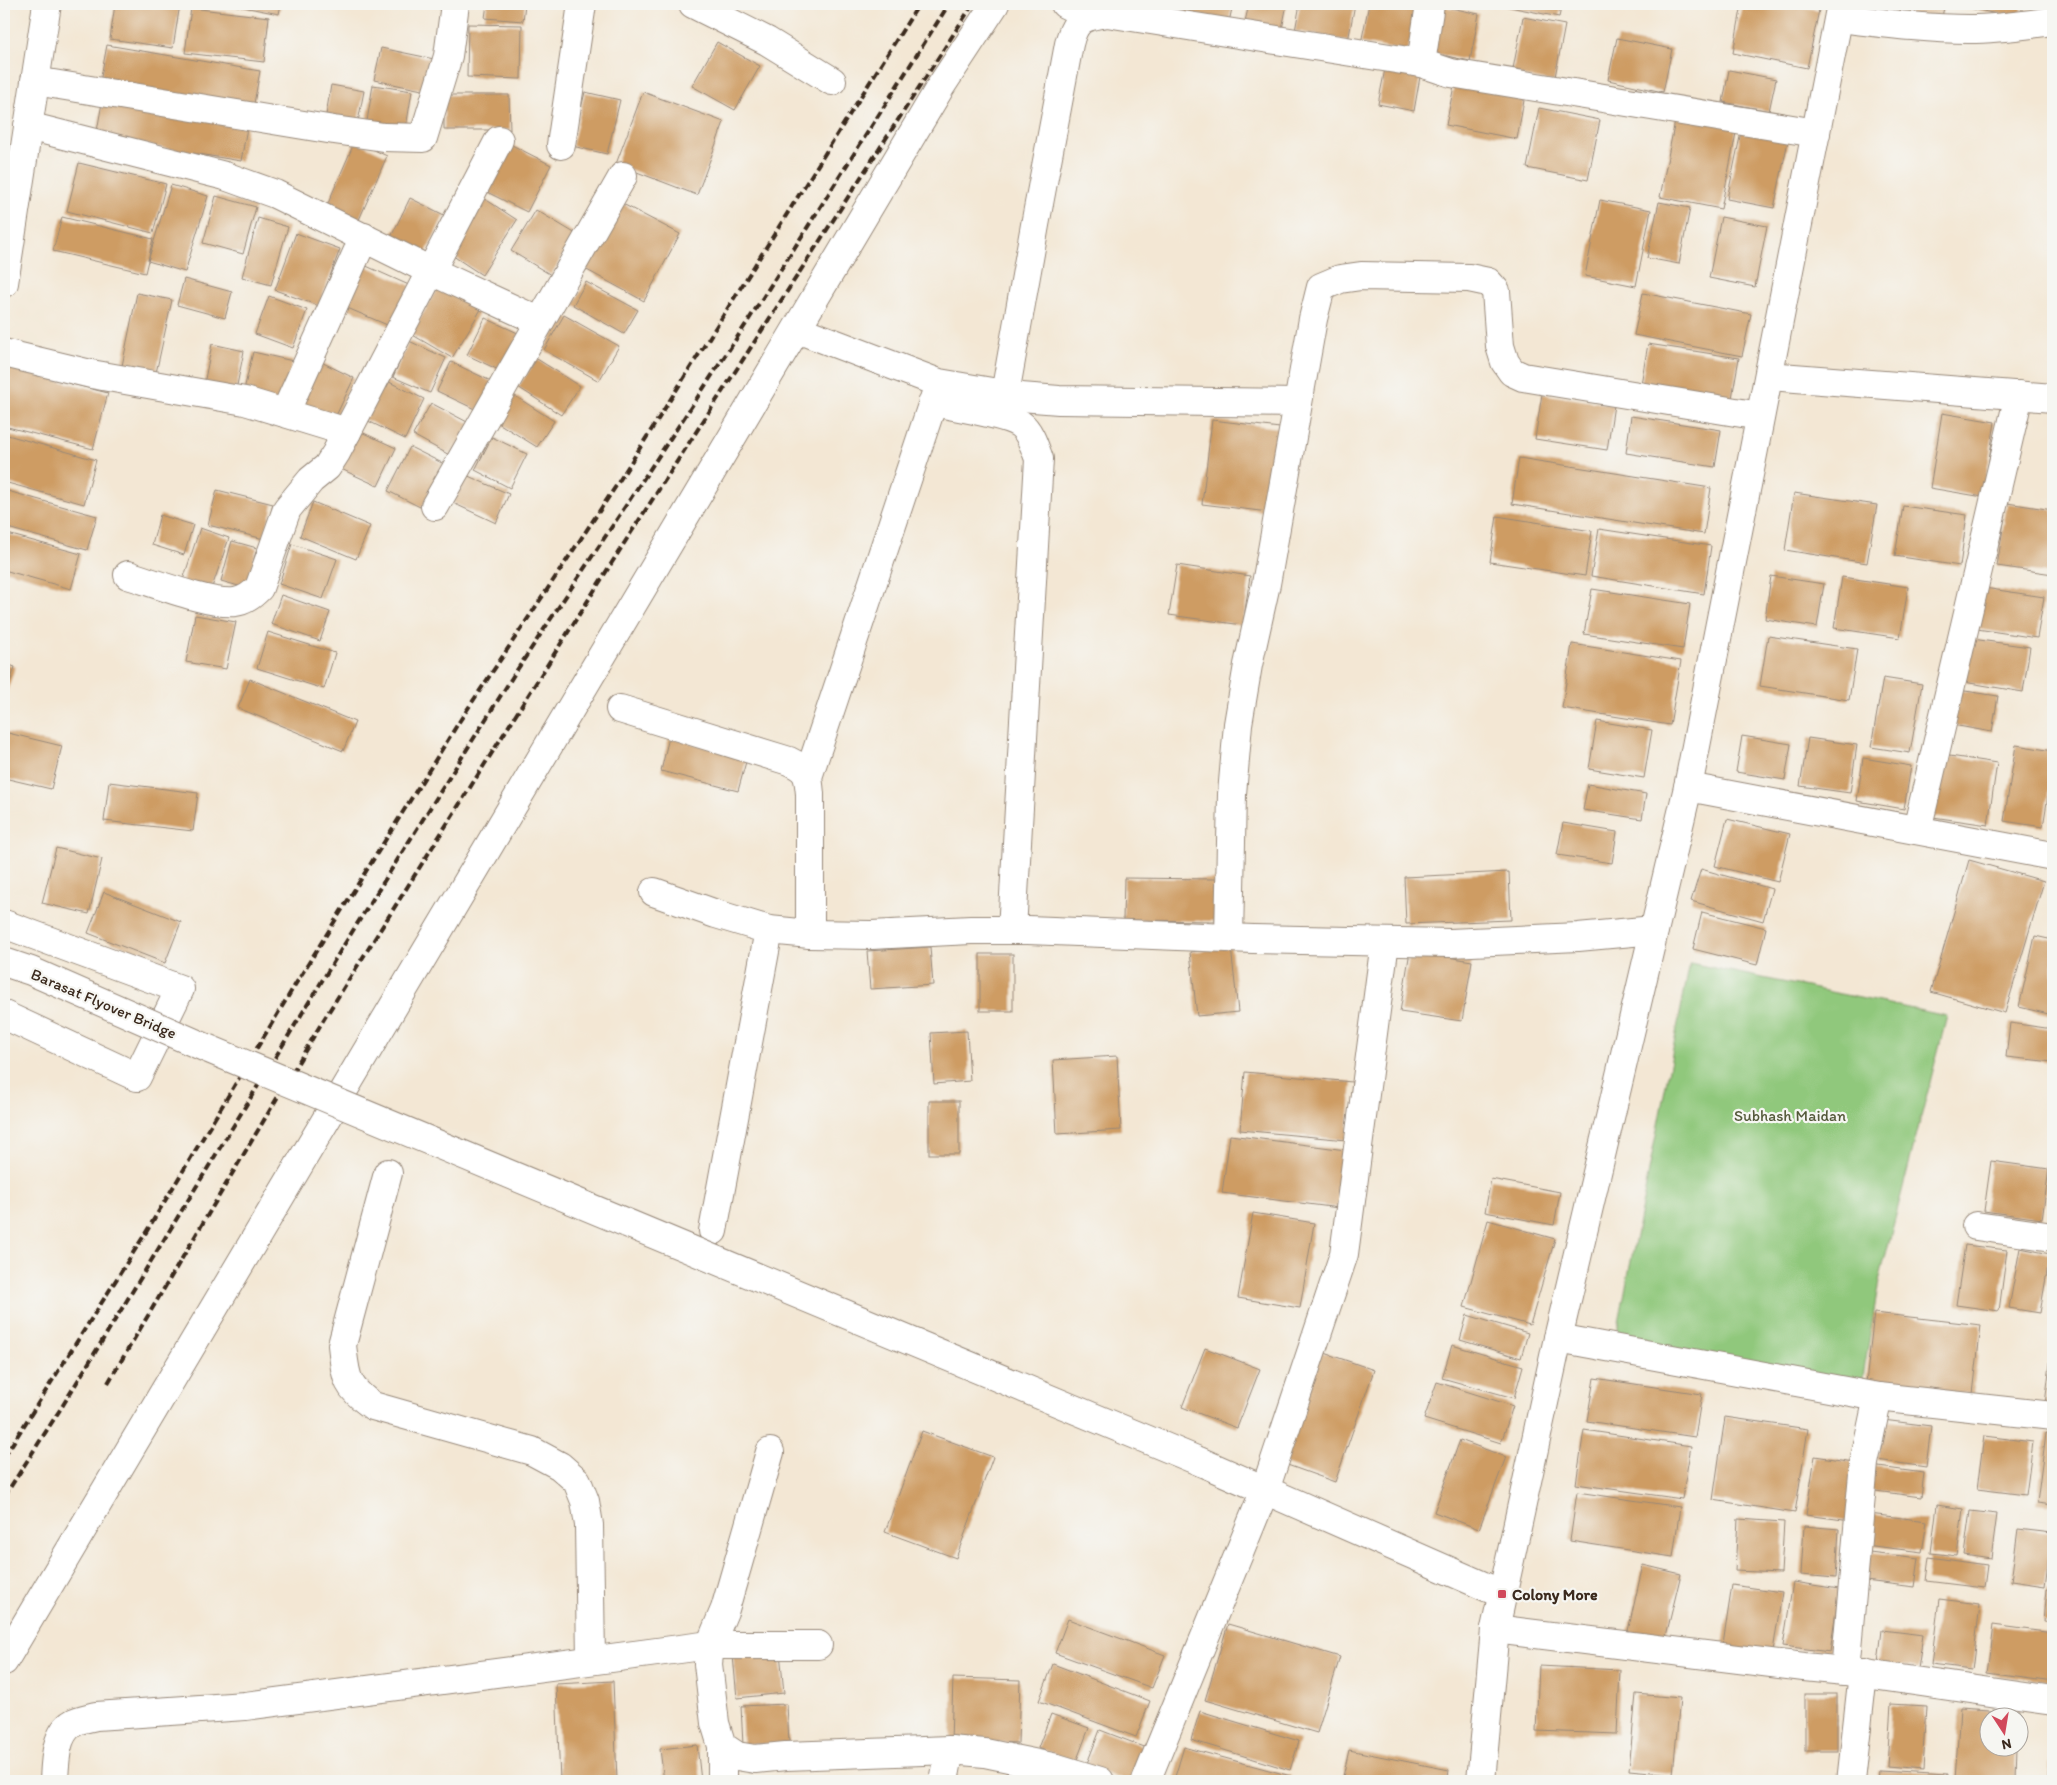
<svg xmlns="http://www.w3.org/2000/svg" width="2057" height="1785" viewBox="0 0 2057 1785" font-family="Itim,sans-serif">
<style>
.green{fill:#90c87b;stroke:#66794c}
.building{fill:#ce9c63}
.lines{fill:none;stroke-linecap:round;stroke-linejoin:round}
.minor-casing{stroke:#978879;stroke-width:30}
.major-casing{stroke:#978879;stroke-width:30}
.highway-casing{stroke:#978879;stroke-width:30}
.minor{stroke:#fff;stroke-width:28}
.major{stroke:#fff;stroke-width:28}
.highway{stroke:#fff;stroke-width:28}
.rail{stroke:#3b2a1e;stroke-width:4;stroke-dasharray:8 4;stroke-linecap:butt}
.major-bridge-casing{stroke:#978879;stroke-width:30;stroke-linecap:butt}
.major-bridge{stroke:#fff;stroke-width:28}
.poi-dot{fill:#d1495b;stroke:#f6f6f2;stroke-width:2}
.labels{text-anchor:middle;stroke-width:4.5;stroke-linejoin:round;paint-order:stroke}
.street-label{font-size:16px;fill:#3b2a1e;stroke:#f6f6f2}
.park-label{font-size:16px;fill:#54593a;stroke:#f6f6f2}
.poi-label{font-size:16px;font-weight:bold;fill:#3b2a1e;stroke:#f6f6f2;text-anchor:start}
</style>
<rect width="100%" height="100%" fill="#f6f6f2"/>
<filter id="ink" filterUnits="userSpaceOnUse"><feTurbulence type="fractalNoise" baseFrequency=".02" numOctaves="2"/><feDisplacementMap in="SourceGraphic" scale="10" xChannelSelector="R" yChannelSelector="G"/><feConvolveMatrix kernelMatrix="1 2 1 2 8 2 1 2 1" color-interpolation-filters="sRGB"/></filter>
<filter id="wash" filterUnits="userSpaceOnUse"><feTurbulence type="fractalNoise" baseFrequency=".0096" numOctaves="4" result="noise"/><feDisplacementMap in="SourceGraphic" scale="20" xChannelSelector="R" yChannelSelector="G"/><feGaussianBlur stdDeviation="1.12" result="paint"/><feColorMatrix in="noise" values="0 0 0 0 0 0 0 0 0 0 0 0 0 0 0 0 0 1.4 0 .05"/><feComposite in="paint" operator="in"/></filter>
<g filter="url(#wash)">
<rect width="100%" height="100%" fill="#f3e7d4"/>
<polygon class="green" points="1690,963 1947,1016 1879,1281 1861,1389 1615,1342"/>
<g id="blocks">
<g class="building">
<polygon points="115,4 180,4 173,48 110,39"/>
<polygon points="228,4 281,4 279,14"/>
<polygon points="487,4 525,4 523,21 485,18"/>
<polygon points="1141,4 1171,4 1170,10"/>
<polygon points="1188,4 1233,4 1229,22 1186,13"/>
<polygon points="1249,4 1287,4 1281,34 1244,26"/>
<polygon points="1300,4 1355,4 1348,41 1295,31"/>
<polygon points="1369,4 1418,4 1408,52 1361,43"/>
<polygon points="1495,4 1562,4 1559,17"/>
<polygon points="1742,4 1786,4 1819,10 1807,68 1733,53"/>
<polygon points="1878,4 1945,4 1941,20 1877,7"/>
<polygon points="1961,4 2023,4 2020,19 1960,6"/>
<polygon points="1442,6 1479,14 1470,61 1433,53"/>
<polygon points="191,8 269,17 264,62 185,53"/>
<polygon points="1523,17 1565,25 1554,82 1512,74"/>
<polygon points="468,24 522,25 521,79 467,77"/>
<polygon points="1617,38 1672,49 1663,92 1608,80"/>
<polygon points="717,42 760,66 735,110 692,86"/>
<polygon points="107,45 260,71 253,109 100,82"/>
<polygon points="381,48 434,59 427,91 374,80"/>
<polygon points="1386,64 1421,71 1414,111 1378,104"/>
<polygon points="1729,70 1776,79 1769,111 1723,102"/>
<polygon points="1455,81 1525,95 1517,139 1446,125"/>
<polygon points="331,85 364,91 357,127 325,121"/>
<polygon points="373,85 412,91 405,134 366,127"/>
<polygon points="585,92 620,100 607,154 572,146"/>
<polygon points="643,92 724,122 697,195 616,164"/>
<polygon points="444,95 509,95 510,130 444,130"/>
<polygon points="103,97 248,122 241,161 96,137"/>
<polygon points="1539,108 1600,120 1588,180 1527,168"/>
<polygon points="1676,116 1737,128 1721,209 1660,197"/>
<polygon points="1742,127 1789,136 1774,208 1727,199"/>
<polygon points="355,141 387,156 358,222 326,208"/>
<polygon points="510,144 551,165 527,212 485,191"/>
<polygon points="79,163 166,184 153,233 67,211"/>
<polygon points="171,185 208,196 185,272 148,261"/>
<polygon points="479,195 517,220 482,275 444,250"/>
<polygon points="216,196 256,207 243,254 203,243"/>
<polygon points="410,198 444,215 425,255 390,239"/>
<polygon points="1600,200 1651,210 1636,286 1585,276"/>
<polygon points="1659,202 1690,208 1679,264 1647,258"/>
<polygon points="621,203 680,234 644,301 585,269"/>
<polygon points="536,210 576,234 551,275 511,251"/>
<polygon points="62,217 153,239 145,273 53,251"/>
<polygon points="1721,217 1767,226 1755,287 1709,278"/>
<polygon points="258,218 288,227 271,285 242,277"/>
<polygon points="296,233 340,249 319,306 275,290"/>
<polygon points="364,265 411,286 392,327 345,307"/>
<polygon points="184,279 232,292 225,318 177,305"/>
<polygon points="442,282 483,306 452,358 411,334"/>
<polygon points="586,282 638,310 624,334 573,305"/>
<polygon points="137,293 172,300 156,373 122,366"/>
<polygon points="1643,293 1751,314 1742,356 1634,335"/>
<polygon points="269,296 307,310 293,348 255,334"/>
<polygon points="564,315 619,346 599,381 544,350"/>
<polygon points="485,318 520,334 503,372 467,355"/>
<polygon points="409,341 446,358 430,393 393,377"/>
<polygon points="212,344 244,351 235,395 203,389"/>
<polygon points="1648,344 1739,358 1732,398 1641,384"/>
<polygon points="253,352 293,361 283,403 243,394"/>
<polygon points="537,359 580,386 561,415 518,387"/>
<polygon points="317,360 354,378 334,420 297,403"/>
<polygon points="451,362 495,383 481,412 437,391"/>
<polygon points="4,367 108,393 93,449 4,426"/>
<polygon points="383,379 424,399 405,439 364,419"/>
<polygon points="512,394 554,421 537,447 495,421"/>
<polygon points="1542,394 1614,405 1607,450 1535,439"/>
<polygon points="431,403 471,424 453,457 413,435"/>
<polygon points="1942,413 1995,422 1983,497 1930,488"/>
<polygon points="1631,416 1721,430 1715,467 1626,453"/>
<polygon points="1212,420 1280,428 1269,512 1202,504"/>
<polygon points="357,430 396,448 378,486 339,468"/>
<polygon points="4,434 96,460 84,504 4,482"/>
<polygon points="492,437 527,454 510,488 475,470"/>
<polygon points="410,447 444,464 422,508 388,491"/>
<polygon points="1519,458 1711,488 1704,534 1512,504"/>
<polygon points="466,475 509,494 496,523 453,503"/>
<polygon points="4,490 97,516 87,550 4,527"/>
<polygon points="217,490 273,504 264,539 208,525"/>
<polygon points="1794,493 1877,505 1867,563 1785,550"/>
<polygon points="313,502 370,526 356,559 300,536"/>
<polygon points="2007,503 2053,510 2053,574 1997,566"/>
<polygon points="1903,506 1967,515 1960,566 1895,556"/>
<polygon points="160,515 193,525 184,555 152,545"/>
<polygon points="1497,516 1592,531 1585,576 1490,562"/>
<polygon points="200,528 229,538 210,593 182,583"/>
<polygon points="1599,529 1711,546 1704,594 1591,576"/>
<polygon points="4,533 81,554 71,589 4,570"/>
<polygon points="232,541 257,548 246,588 221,581"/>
<polygon points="292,544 337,559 323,599 279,584"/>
<polygon points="1177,565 1250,576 1243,625 1169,615"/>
<polygon points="1771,576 1824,584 1817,627 1765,619"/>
<polygon points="1842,577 1908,587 1900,638 1834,628"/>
<polygon points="1984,588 2044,597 2037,638 1977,629"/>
<polygon points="1592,589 1690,604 1683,649 1584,634"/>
<polygon points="281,595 330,612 320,641 271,624"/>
<polygon points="195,615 236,622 226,669 186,662"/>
<polygon points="268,632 335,653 324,689 257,668"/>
<polygon points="1768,636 1857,649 1849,700 1760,686"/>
<polygon points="1965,638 2030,647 2023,692 1958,681"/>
<polygon points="1572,644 1681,661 1670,725 1562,708"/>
<polygon points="4,663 15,667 4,701"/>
<polygon points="1883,678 1922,684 1910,753 1871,747"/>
<polygon points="250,679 355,722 343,751 238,708"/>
<polygon points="1952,689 1998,696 1992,732 1947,724"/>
<polygon points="1597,721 1652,730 1644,778 1589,769"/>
<polygon points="4,732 62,746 51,789 4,778"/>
<polygon points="1742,736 1791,744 1785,780 1736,772"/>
<polygon points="669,737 747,758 738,791 661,771"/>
<polygon points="1808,738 1857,745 1850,793 1800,786"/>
<polygon points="2016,745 2053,751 2053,764 2043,827 2004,821"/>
<polygon points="1943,755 1997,763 1988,825 1933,817"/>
<polygon points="1863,758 1911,766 1904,809 1857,801"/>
<polygon points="109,782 198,793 193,831 104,821"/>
<polygon points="1588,784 1646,794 1642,819 1583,810"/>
<polygon points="1727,819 1790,834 1778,882 1715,866"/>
<polygon points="1563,823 1617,832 1612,863 1557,855"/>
<polygon points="56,848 102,859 89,914 42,903"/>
<polygon points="1969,860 2044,881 2005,1013 1931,992"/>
<polygon points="1701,869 1772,889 1763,921 1691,901"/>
<polygon points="1509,872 1511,920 1406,924 1404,877"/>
<polygon points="1124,878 1216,879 1215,921 1123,920"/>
<polygon points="104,892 181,922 165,963 88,933"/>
<polygon points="1702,912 1766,928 1757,965 1693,949"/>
<polygon points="2035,936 2053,940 2053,1015 2019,1007"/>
<polygon points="930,947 933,985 870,989 867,951"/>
<polygon points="1231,947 1238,1012 1197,1016 1190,952"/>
<polygon points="1410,951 1472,961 1462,1021 1400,1012"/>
<rect x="980" y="954" width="33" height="57"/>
<polygon points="2010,1023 2053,1029 2053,1062 2006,1057"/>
<polygon points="967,1031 970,1081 934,1084 931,1033"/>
<polygon points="1117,1056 1121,1130 1057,1134 1053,1060"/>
<polygon points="1245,1072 1352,1082 1347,1140 1240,1130"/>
<rect x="929" y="1101" width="30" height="53"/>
<polygon points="1230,1135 1346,1150 1339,1208 1222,1193"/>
<polygon points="1991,1161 2049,1169 2042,1219 1984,1211"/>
<polygon points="1491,1179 1560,1192 1554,1225 1485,1212"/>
<polygon points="1253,1213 1314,1223 1300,1308 1238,1298"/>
<polygon points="1488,1220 1555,1239 1530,1325 1464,1307"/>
<polygon points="1965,1245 2007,1250 1999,1311 1956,1305"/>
<polygon points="2020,1248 2050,1254 2040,1313 2009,1308"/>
<polygon points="1874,1313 1981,1325 1973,1394 1866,1383"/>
<polygon points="1467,1315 1528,1333 1521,1358 1460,1340"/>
<polygon points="1452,1345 1523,1366 1514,1398 1442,1378"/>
<polygon points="2052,1347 2053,1347 2053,1405 2045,1404"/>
<polygon points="1205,1348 1260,1369 1237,1428 1182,1407"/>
<polygon points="1319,1351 1374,1370 1335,1482 1279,1462"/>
<polygon points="1594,1378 1702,1394 1695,1437 1587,1421"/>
<polygon points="1437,1382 1513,1406 1501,1443 1424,1419"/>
<polygon points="1725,1417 1808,1429 1795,1513 1713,1500"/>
<polygon points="1883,1420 1931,1426 1926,1467 1877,1460"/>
<polygon points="1584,1430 1691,1446 1682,1499 1576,1484"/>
<polygon points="922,1431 993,1457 956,1558 885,1532"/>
<polygon points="2046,1433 2053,1434 2053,1505 2037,1503"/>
<polygon points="1984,1436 2033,1442 2026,1495 1977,1489"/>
<polygon points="1460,1440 1506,1457 1479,1529 1434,1512"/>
<polygon points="1815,1456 1860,1463 1851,1521 1806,1515"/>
<polygon points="1871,1466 1924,1473 1921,1497 1868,1490"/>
<polygon points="1577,1492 1680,1507 1673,1557 1570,1541"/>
<polygon points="1937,1505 1963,1509 1957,1556 1931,1553"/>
<polygon points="1970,1511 1997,1514 1991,1559 1964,1555"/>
<polygon points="1869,1514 1927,1521 1922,1552 1865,1545"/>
<polygon points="1738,1519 1784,1522 1781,1573 1735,1571"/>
<polygon points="1804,1526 1839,1529 1836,1578 1801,1575"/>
<polygon points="2018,1529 2052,1533 2045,1586 2011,1581"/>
<polygon points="1861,1551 1919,1558 1915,1587 1857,1580"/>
<polygon points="1929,1557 1987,1565 1984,1588 1926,1581"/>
<polygon points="1643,1565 1681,1574 1665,1640 1628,1631"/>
<polygon points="1793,1582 1839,1589 1830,1652 1783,1646"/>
<polygon points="1732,1585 1782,1592 1772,1658 1722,1651"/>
<polygon points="2047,1589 2053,1590 2053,1622 2044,1621"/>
<polygon points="1939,1599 1980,1604 1972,1670 1931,1665"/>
<polygon points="1068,1619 1165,1655 1152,1688 1055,1653"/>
<polygon points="1228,1624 1340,1657 1317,1733 1205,1700"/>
<polygon points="1993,1625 2053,1633 2053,1682 1987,1673"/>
<polygon points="1882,1630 1923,1635 1918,1668 1878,1663"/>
<polygon points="780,1652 784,1693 737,1698 733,1656"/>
<polygon points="1053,1664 1150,1701 1136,1737 1039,1701"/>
<polygon points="1539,1666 1620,1670 1617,1734 1536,1731"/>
<polygon points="953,1678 1020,1680 1018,1743 951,1741"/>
<polygon points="613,1681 617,1781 560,1781 556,1684"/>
<polygon points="1636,1694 1680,1698 1673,1774 1629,1770"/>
<rect x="1805" y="1694" width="32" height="57"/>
<polygon points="787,1704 789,1743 743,1745 741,1706"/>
<polygon points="1891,1704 1926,1706 1922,1769 1887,1766"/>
<polygon points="1960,1708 2019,1712 2018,1718 1990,1718 1990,1748 2016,1748 2015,1781 1955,1781"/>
<polygon points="1200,1711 1299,1741 1290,1770 1191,1740"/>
<polygon points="1051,1714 1089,1728 1076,1762 1038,1748"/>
<polygon points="2052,1727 2053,1727 2053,1775 2049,1775"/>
<polygon points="1100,1730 1147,1748 1134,1781 1126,1781 1086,1766"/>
<polygon points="697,1745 701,1781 664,1781 660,1749"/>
<polygon points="1184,1747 1291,1776 1289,1781 1174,1780"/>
<polygon points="1349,1750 1449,1770 1447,1781 1342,1781"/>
<polygon points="1879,1770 1948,1774 1947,1781 1878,1781"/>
</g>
</g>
</g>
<g filter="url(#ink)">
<use href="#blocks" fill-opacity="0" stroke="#978879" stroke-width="1"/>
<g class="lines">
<g class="minor-casing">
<g id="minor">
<polyline points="693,4 767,41 832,81"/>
<polyline points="1065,4 1088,15"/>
<polyline points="1430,4 1421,63 1451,73 1816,133"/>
<path d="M1839,18C1882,23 1926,29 1969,29C1997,29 2025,25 2053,21"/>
<polyline points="35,81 334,130 384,137 423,138 448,56 455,4"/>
<polyline points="28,126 225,176 275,194 431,271 539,321"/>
<polyline points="561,145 582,4"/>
<polyline points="4,283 47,4"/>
<polyline points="797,329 939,383 1021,397 1059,400 1298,403"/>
<polyline points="4,353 91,374 245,401 347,432"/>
<polyline points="1769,376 2053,398"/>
<path d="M1005,394L1035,225L1069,44C1075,19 1083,16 1107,13L1421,63"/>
<path d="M933,402C952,406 1006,414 1020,424C1030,431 1035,448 1039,459L1012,930"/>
<polyline points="285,413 364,237"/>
<polyline points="435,506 623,176"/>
<path d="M128,575C154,583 211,605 235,602C245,601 252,595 259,588L287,509L311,480L327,467L336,453L499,140"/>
<path d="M620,709L789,761C808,770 808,774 810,794V934"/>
<polyline points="808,777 939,384"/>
<polyline points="1688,787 2053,856"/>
<polyline points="1917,830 2019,395"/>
<polyline points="654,892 716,914 769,930 810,934 871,935 971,930 1028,930 1253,939 1450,943 1578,937 1654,930"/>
<polyline points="4,924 180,989 137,1077 4,1015"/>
<polyline points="1229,938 1232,794 1238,724 1248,665 1266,584 1313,319 1321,287 1340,279 1361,276 1469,278 1488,282 1496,291 1500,346 1505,362 1512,372 1523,377 1760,416"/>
<path d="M388,1173L342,1345C346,1378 345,1386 373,1406L532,1451L560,1466L577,1481L585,1501L589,1525L591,1660"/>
<polyline points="1976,1226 2053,1237"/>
<polyline points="713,1231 769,930"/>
<polyline points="1558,1338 1878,1397 2053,1416"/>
<polyline points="770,1452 725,1609 710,1645 708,1664 715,1723 722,1746 737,1756 755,1759 786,1756 950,1750 985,1753 1057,1768 1100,1781"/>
<polyline points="1495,1629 1804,1667 1845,1671 2053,1701"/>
<polyline points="4,1661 941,86 995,4"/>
<polyline points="1845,1671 1864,1463 1878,1397"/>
<path d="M54,1781C55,1763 55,1733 73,1723C79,1719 89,1718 96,1716L245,1706L710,1645H818"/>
<polyline points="722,1781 722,1746"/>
<polyline points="944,1781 950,1750"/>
<polyline points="1146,1781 1265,1490 1344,1254 1385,942"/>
<polyline points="1851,1781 1863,1673"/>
</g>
</g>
<g class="major-casing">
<polyline id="major" points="1201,1462 1502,1594"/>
</g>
<g class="highway-casing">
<polyline id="highway" points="1481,1781 1495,1629 1558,1338 1688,787 1841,4"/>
</g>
<use href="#minor" class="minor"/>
<use href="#major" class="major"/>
<use href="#highway" class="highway"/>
<g class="rail">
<polyline points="108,1383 324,1019 623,545 973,4"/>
<polyline points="4,1457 145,1234 295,985 459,722 616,486 919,4"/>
<polyline points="4,1497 63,1405 342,948 513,676 748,321 949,4"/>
</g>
<g class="major-bridge-casing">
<polyline id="major-bridge" points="4,962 31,971 204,1047 1201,1462"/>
</g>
<use href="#major-bridge" class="major-bridge"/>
</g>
</g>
<rect class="poi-dot" x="1497" y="1589" width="10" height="10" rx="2.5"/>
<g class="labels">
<g class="street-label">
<text transform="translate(104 1003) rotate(23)" y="6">Barasat Flyover Bridge</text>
</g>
<g class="park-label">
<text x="1790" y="1121">Subhash Maidan</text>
</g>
<g class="poi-label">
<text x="1512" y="1600">Colony More</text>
</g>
</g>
<rect width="2057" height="1785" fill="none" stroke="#f6f6f2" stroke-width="20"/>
<g transform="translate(2004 1732) rotate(168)"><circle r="24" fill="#f6f6f2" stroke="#aba49d"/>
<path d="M0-4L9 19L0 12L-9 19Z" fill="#d1495b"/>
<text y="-8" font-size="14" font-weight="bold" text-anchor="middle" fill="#3b2a1e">N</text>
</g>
</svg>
